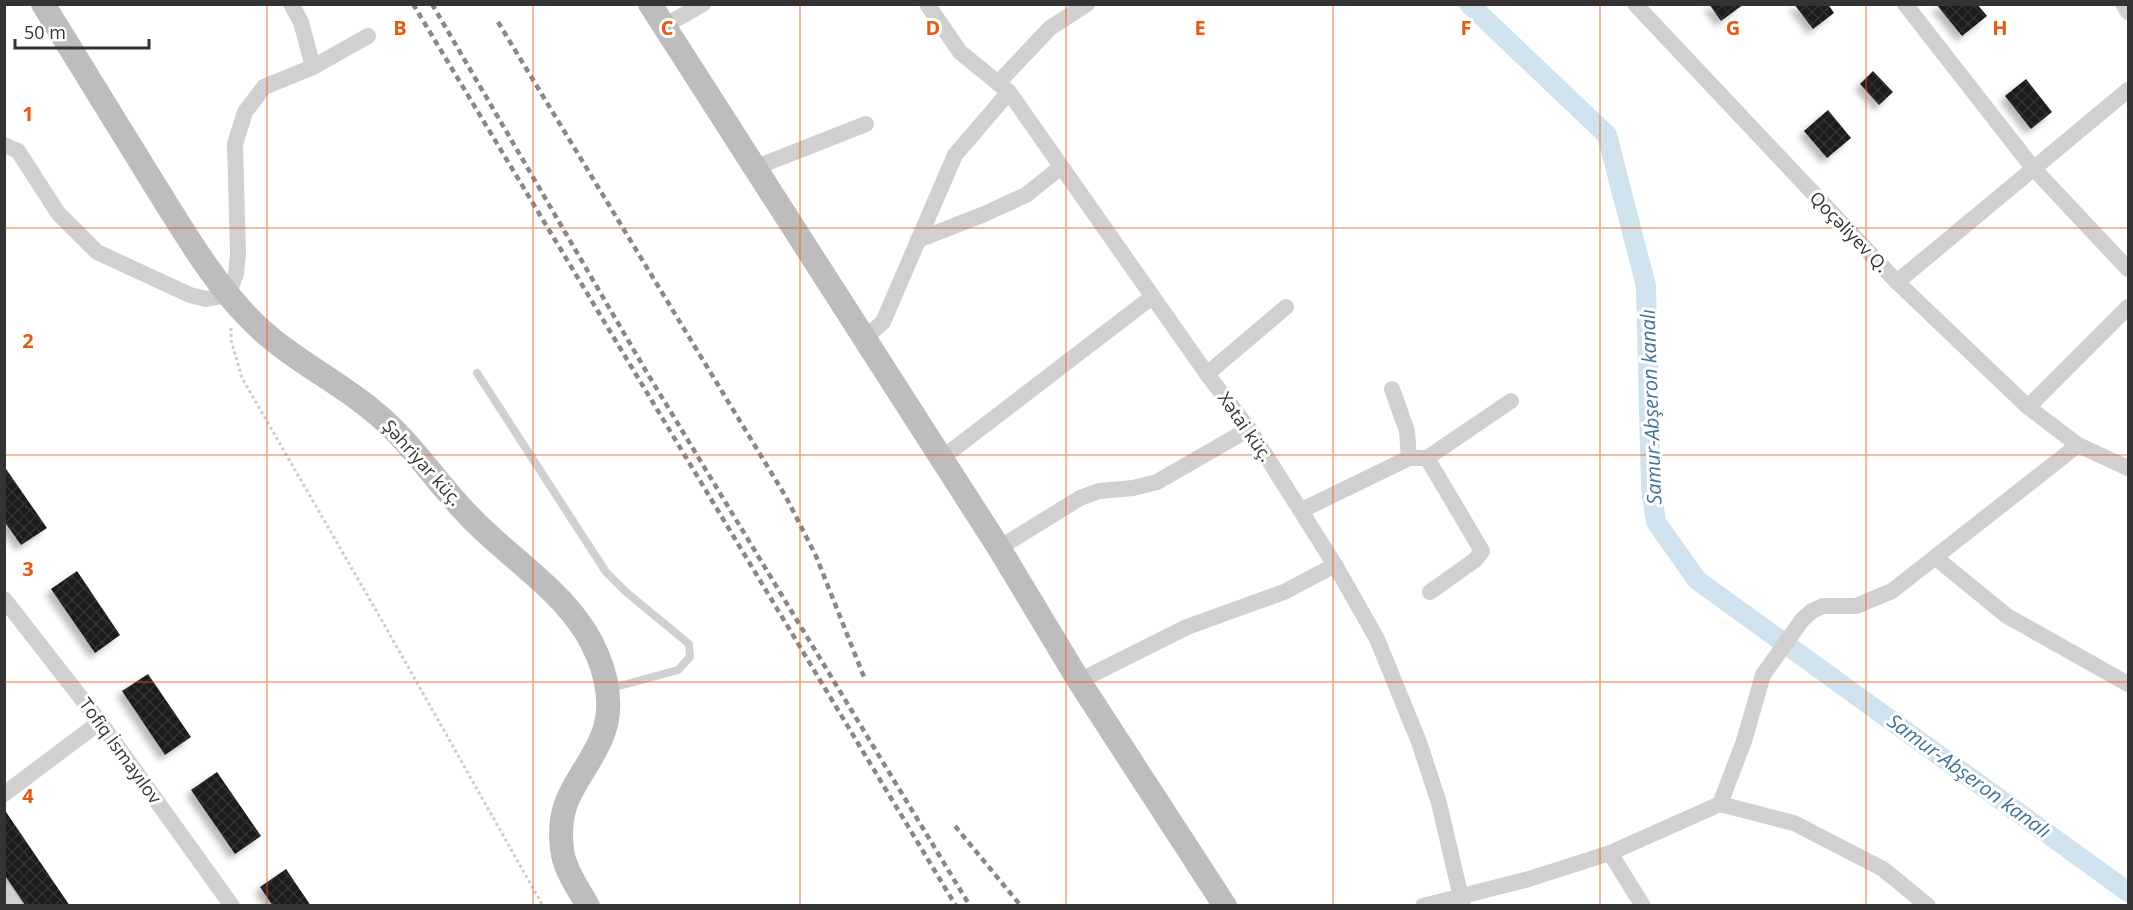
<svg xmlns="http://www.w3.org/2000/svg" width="2133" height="910" viewBox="0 0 2133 910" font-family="'Open Sans',sans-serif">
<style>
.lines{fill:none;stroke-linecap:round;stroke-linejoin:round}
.canal{stroke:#cfe2ee;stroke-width:20}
.building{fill:url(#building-cross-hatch);filter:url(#shadow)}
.path{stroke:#cdcdcd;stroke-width:3;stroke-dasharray:3 3;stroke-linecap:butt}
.lane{stroke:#d0d0d0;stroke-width:8}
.street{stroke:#d0d0d0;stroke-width:16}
.secondary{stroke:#bdbdbd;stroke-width:24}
.rail{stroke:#888;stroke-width:4.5;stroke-dasharray:6 4.5;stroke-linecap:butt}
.grid{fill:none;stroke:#e8590c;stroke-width:1.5;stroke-opacity:0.55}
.labels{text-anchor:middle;stroke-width:6;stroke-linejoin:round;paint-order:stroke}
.street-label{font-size:18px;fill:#333;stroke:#fff}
.water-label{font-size:20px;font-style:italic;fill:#3f7597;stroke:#fff}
.grid-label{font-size:20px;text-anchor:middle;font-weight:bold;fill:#e8590c;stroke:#fff;stroke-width:6;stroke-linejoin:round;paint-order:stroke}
</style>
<defs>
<pattern id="building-cross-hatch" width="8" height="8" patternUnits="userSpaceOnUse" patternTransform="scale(1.5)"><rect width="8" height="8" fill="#1a1a1a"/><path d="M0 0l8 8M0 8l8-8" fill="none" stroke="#333"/></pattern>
<filter id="shadow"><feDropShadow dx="-5.5" dy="5.5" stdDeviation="3" flood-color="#0004"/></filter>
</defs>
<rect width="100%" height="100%" fill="#fff"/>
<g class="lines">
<polyline class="canal" points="1469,4 1607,135 1646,286 1651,488 1656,522 1697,580 2128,892"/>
</g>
<g class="building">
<polygon points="1709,4 1744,4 1721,21"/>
<polygon points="1794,4 1828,4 1834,13 1813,29"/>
<polygon points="1936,4 1977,4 1987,16 1962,36"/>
<polygon points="1873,71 1893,92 1879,105 1860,84"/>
<polygon points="2026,79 2052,112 2031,129 2005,96"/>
<polygon points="1828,110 1851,138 1827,158 1804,131"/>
<polygon points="4,466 47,528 21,545 4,521"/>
<polygon points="77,571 120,635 95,653 51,589"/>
<polygon points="148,674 191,737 165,755 122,691"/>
<polygon points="217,772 261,836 235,854 191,790"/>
<polygon points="4,809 70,906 26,906 23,902 4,874"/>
<polygon points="286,869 311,906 273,906 260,887"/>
</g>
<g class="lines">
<polyline class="path" points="231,328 231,340 242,378 381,619 543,906"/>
<polyline class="lane" points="477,373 606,572 626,592 689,644 690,657 678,670 608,689"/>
<g class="street">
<polyline points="291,4 301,22 313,67"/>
<polyline points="927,4 960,52 1009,92 1207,374 1249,429 1335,565 1377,639 1419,742 1439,803 1463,906"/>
<polyline points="1635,4 1897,282 2028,407 2078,445 2128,468"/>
<polyline points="1905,4 2033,168 2128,269"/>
<polyline points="2123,4 2128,12"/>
<polyline points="664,26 703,4"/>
<polyline points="998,83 1050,28 1087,4"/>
<polyline points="4,145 18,151 58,213 97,252 190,295 206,299 228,295 236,274 238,254 235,144 245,112 264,87 313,67 368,36"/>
<polyline points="754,168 866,124"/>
<polyline points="918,240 982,215 1026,195 1061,167"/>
<polyline points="1897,282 2128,90"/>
<polyline points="865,338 883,322 955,155 1009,92"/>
<polyline points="1207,374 1286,307"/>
<polyline points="1392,389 1407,431 1409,458"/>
<polyline points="2028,407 2128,307"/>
<polyline points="942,458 1152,297"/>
<polyline points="1427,458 1511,401"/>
<polyline points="1302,510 1409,458 1427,458 1482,551 1475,560 1430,592"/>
<polyline points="999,548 1080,498 1099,491 1133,488 1157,482 1249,429"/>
<polyline points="1936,558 2007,616 2128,684"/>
<polyline points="4,599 100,722 232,906"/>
<polyline points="1079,681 1187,627 1284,592 1335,565"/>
<polyline points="4,794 100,722"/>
<polyline points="1720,804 1794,823 1883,869 1928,906"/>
<polyline points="1610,853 1643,906"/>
<polyline points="4,891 14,906"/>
<polyline points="1423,906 1529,879 1610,853 1720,804 1744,741 1763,675 1802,620 1812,611 1823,606 1856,606 1892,591 2078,445"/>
</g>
<g class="secondary">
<path d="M43,4C80,64 117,124 154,184C183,230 214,284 253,322C288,357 334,379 372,410C411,441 437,484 472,519C509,557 556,586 585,631C603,660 616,700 603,734C586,778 555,794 562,849C564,869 578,888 588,906"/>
<polyline points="650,4 999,548 1079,681 1225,906"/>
</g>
<g class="rail">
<polyline points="413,4 956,906"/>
<polyline points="432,4 646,371 970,906"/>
<polyline points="498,22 786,497 816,556 864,677"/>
<polyline points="955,826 1021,906"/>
</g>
</g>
<path class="grid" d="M267,4V906M533,4V906M800,4V906M1066,4V906M1333,4V906M1600,4V906M1866,4V906M4,228H2128M4,455H2128M4,682H2128"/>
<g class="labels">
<g class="street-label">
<text transform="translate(1849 232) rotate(46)" y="6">Qoçəliyev Q.</text>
<text transform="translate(1245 427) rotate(55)" y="6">Xətai küç.</text>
<text transform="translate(422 463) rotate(48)" y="6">Şəhriyar küç.</text>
<text transform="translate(120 751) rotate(54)" y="6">Tofiq İsmayılov</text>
</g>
<g class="water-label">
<text transform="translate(1651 407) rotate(-92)" y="7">Samur-Abşeron kanalı</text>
<text transform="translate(1969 776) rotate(36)" y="7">Samur-Abşeron kanalı</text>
</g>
</g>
<g class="grid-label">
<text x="400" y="35">B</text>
<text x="667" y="35">C</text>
<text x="933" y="35">D</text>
<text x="1200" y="35">E</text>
<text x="1466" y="35">F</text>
<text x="1733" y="35">G</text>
<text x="2000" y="35">H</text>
<text x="28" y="121">1</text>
<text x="28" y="348">2</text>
<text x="28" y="576">3</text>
<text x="28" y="803">4</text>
</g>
<rect width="2133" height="910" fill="none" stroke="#333333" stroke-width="12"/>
<path d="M15 39v9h134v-9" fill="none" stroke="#333333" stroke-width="3"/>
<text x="24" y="39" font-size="18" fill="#333333" stroke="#ffffff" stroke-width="4.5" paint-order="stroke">50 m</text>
</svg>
